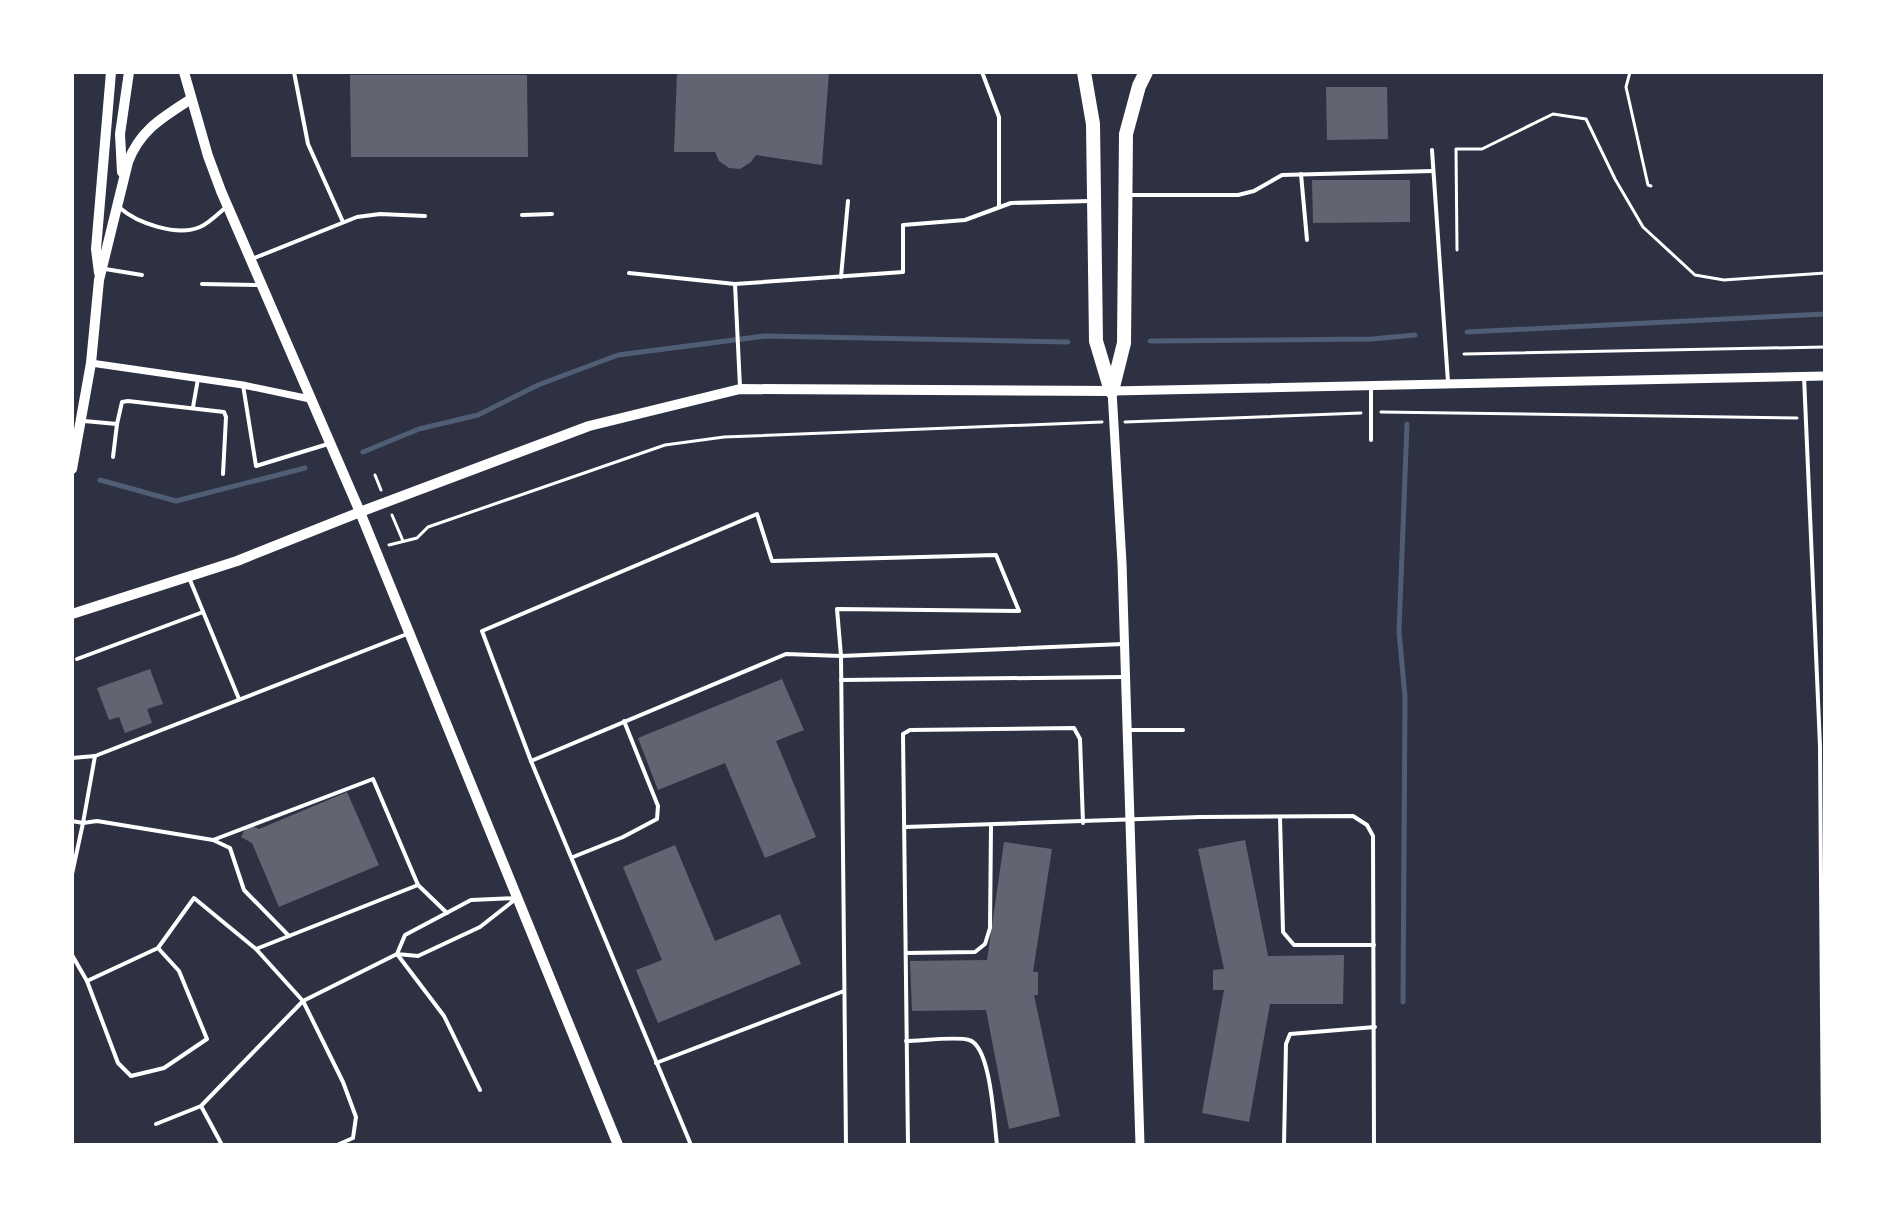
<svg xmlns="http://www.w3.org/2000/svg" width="1897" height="1217" viewBox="0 0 1897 1217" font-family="Mulish,sans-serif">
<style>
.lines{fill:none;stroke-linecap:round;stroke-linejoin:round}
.stream{stroke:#4f5d75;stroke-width:5}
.building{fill:#626471}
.path{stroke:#fff;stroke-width:3}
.service{stroke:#fff;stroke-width:4}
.minor{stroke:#fff;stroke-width:7}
.tertiary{stroke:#fff;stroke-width:9}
.secondary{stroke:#fff;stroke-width:10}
.motorway{stroke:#fff;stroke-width:14}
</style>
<rect width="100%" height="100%" fill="#2d3142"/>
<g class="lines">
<g class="stream">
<polyline points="1467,332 1825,314"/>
<polyline points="1150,341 1372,339 1415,335"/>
<polyline points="363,452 419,429 478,415 538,385 618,355 765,336 1068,342"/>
<polyline points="100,480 176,501 305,468"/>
<polyline points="1403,1002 1405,697 1399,631 1407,424"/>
</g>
</g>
<g class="building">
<polygon points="677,72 829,72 822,165 756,155 751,162 740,169 729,168 719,161 715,152 674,152"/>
<polygon points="350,75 527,75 528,157 351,157"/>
<polygon points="1326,87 1387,87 1388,139 1327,140"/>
<polygon points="1312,180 1410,180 1410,222 1313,223"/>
<polygon points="150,669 163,704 147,709 152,723 125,733 119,717 109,720 97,688"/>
<polygon points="782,679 804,730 776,741 816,837 765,858 725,763 658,790 638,738"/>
<polygon points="347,792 379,865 279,907 252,843 241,837 248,824 259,829"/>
<polygon points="1245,840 1268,956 1344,955 1343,1004 1270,1004 1249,1122 1202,1113 1224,990 1213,990 1213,970 1224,969 1198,849"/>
<polygon points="1004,842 1052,849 1033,972 1038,972 1038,995 1034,995 1060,1116 1009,1129 986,1010 912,1011 910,961 987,960"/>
<polygon points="675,845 715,941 780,914 801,964 658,1023 636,970 662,960 623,867"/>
</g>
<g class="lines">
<g class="path">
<polyline points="1630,72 1626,87 1648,185 1651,186"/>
<polyline points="1457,250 1456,149 1482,149 1553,114 1586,119 1615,179 1643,227 1695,275 1724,280 1825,273"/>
<polyline points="1464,354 1825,347"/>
<polyline points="1381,412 1797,418"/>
<polyline points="1125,422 1361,413"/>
<polyline points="375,475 381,490"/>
<polyline points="392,515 403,541"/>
<polyline points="389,545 417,538 428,527 665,445 724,437 1102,422"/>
</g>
<g class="service">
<polyline points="294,72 308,144 343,222"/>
<polyline points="982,72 999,117 999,206"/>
<polyline points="1432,150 1448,382"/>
<polyline points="1301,174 1307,240"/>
<polyline points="1128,195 1238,195 1254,191 1282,175 1433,171"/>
<path d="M120,208C137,223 177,237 200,227C209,223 218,214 226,207"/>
<polyline points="522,215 552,214"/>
<polyline points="252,259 357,217 380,214 425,216"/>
<polyline points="105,269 142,275"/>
<polyline points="629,273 735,284 903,272 903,225 965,220 1011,203 1091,201"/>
<polyline points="841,277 848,201"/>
<polyline points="202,284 260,285"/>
<polyline points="735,284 740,387"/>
<polyline points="1804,376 1820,746 1823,1145"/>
<polyline points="243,385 256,466 328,444"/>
<polyline points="193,407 198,379"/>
<polyline points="84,421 117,424 122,402 128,401 224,412 226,417 223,474"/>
<polyline points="1371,440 1371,386"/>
<polyline points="113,457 117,424"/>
<polyline points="190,580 239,699"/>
<polyline points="77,659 203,612"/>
<polyline points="841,680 1123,677"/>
<polyline points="1130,730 1183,730"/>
<polyline points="72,758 95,756 407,634"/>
<polyline points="531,761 786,654 841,656 1123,644"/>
<polyline points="1280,817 1283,932 1294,945 1374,945"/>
<polyline points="72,821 83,823 95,756"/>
<polyline points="905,827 1200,817 1353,816 1367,825 1373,836 1374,1145"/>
<polyline points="573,857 623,837 657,819 658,806 624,721"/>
<polyline points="72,874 83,823 97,821 213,840"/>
<polygon points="517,898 480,927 418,956 397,954 405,935 471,900"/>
<polyline points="289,936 244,890 230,848 213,840 373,779 418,885 447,913"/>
<polyline points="158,948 87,981 118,1063 131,1076 164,1068 207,1039 179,971 158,948 194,898 256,949"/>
<polyline points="906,953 975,952 985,944 990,928 991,825"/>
<polyline points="72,955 87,981"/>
<path d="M906,1041C920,1041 957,1036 969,1040C991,1046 994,1123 997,1145"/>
<polyline points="656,1063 844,991"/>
<polyline points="201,1106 222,1145"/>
<polyline points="156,1124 201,1106 303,1001 397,954 444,1016 480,1090"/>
<polyline points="337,1145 353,1138 356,1117 343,1082 303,1001 256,949 418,885"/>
<polyline points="691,1145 531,761 482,631 757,514 772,561 996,555 1019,611 837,609 841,656 846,1145"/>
<polyline points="908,1145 903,734 910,730 1074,728 1080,739 1083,823"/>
<polyline points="1284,1145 1286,1044 1290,1034 1375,1027"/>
</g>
<polyline class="minor" points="91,363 243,385 310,399"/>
<polyline class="tertiary" points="1140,1145 1122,563 1112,391 1825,376"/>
<g class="secondary">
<polyline points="184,72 208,156 221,191 360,512 618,1145"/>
<polyline points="122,172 120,134 129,72"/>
<polyline points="99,273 96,249 111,72"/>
<path d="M72,469L91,363L99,280L128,162C140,130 163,117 191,99"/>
<polyline points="72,614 237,561 360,512 589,426 740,389 1112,391"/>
</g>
<g class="motorway">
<polyline points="1084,72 1093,124 1096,341 1111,391"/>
<polyline points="1112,391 1124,343 1126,134 1139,86 1146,72"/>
</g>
</g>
<rect width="1897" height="1217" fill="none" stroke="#ffffff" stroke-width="148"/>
</svg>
